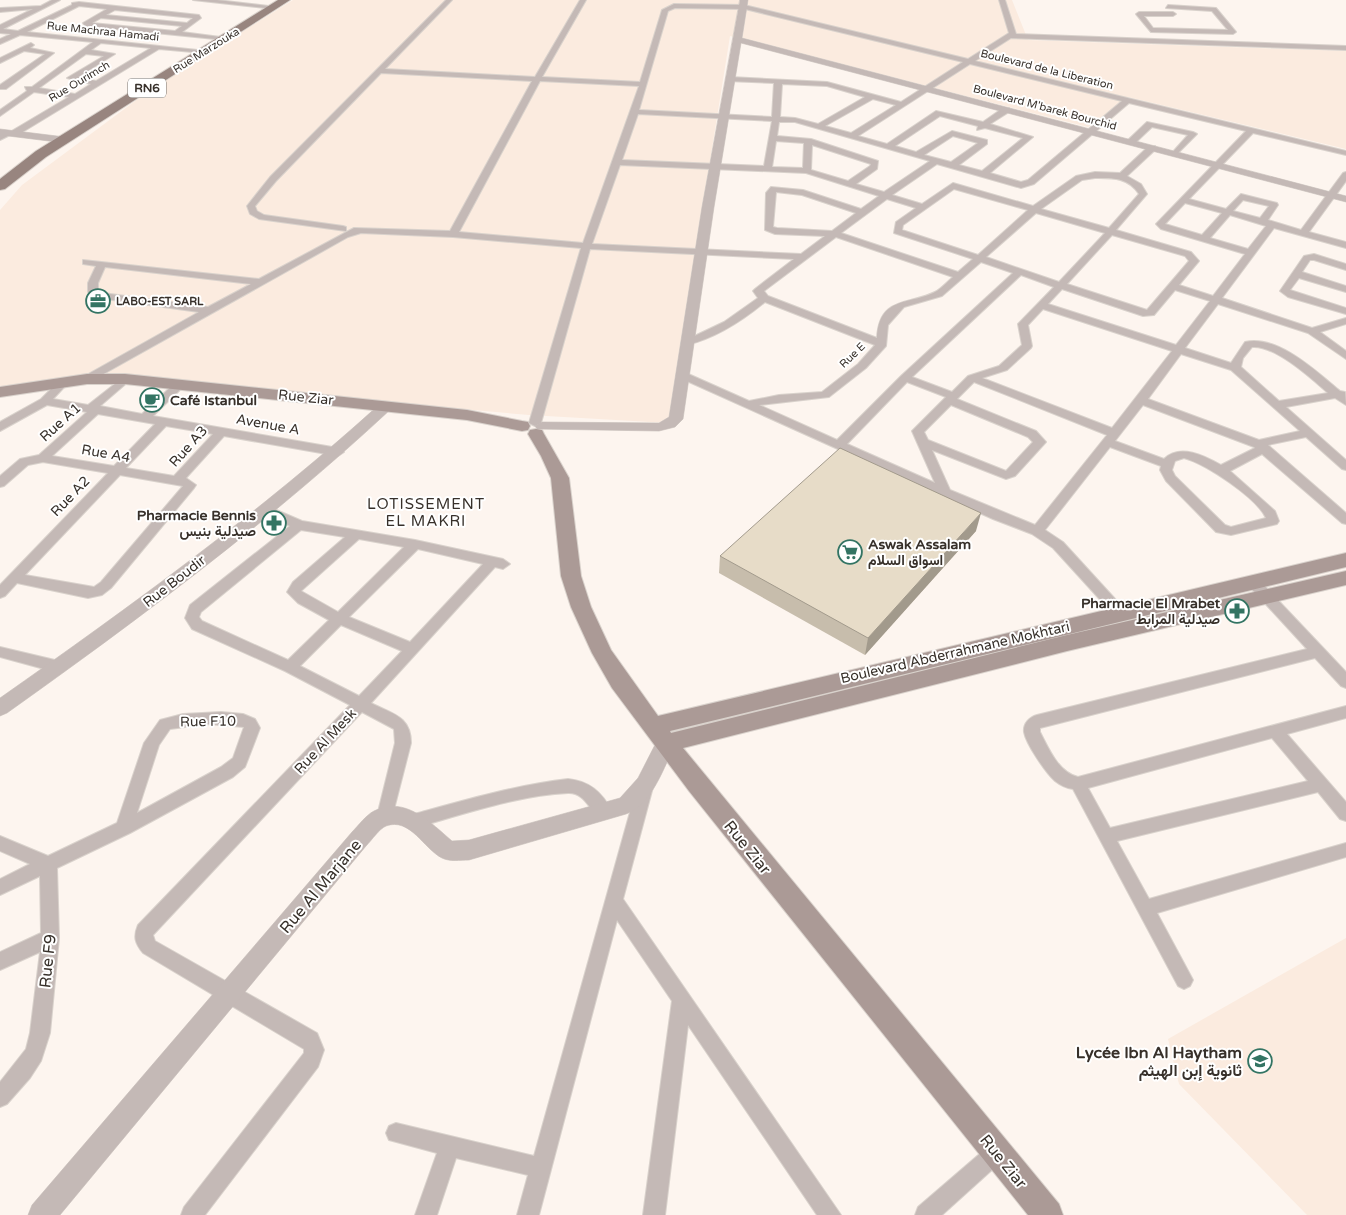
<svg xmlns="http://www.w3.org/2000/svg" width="1346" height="1215" viewBox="0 0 1346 1215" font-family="'Varela Round',Vazirmatn,sans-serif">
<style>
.built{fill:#fbebdf}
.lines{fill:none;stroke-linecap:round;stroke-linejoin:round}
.minor-casing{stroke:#d9d2cc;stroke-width:2}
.tertiary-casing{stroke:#d9d2cc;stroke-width:1}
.secondary-casing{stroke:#d9d2cc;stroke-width:2}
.primary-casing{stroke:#d9d2cc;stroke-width:2}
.minor{fill:#c4b9b6;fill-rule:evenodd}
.tertiary{fill:#c4b9b6;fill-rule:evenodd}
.secondary{fill:#ab9a96;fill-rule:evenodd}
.primary{fill:#98857f;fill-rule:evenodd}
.wall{fill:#c7bdac}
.shaded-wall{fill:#a29a8c}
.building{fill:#e7dcc8;stroke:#a29a8c}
.labels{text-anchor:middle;stroke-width:4;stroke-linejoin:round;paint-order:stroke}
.far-street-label{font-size:11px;fill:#37302a;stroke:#fff}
.far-poi-label{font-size:11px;font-weight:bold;fill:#37302a;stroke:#fff;text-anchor:start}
.shield{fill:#fff;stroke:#736e6a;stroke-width:1}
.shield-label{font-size:12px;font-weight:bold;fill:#37302a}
.street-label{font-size:14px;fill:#37302a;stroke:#fff}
.poi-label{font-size:14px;font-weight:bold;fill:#37302a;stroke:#fff;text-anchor:start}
.neighbourhood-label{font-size:15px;letter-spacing:1px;fill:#37302a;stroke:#fff}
.near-street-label{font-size:16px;fill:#37302a;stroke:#fff}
.near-poi-label{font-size:16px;font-weight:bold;fill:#37302a;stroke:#fff;text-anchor:end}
</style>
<rect width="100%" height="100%" fill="#fdf5ef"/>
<g class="built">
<polygon points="293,0 1012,0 1028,40 1346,51 1346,149 1128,97 1088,127 730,36 668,423 529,415 79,375 0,388 0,210 22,185 150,90"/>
<polygon points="1346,938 1346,1215 1307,1215 1179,1084 1168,1039"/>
</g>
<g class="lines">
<g class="minor-casing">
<g id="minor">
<path d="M52,0H60L3,29L18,31L72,5V3L79,2L199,15L201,18L182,32L228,38L225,40L85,26L83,23L107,9L79,6L27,32L207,51L204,53L159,49L16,136L10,135L0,140V134L4,131L10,132L69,97L34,92L0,116V110L27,91L25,87H32L93,42L20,35L0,44V39L11,34L0,33V25L33,9L0,12V8L41,6ZM115,10L193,18L187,23L106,15ZM101,18L182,26L175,31L92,23ZM101,43L151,48L96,81L78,77L115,54L91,50ZM86,54L104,56L67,78L91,84L75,94L39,88Z"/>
<polygon points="193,0 217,0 277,7 274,9"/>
<path d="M446,0H452L385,69L535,77L580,0H586L542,77L640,82L662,10L674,4L744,5L968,59L1009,33L999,0H1005L1016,34L1346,46V50L1011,38L975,61L1346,151V155L1253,133L1189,199L1226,209L1241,194L1277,203L1278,205L1268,220L1301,230L1343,173L1346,172V181L1309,232L1346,242V248L1274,228L1222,298L1312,328L1346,318V324L1320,332L1346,351V359L1308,333L1218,304L1185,348L1231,363L1245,342C1277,334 1317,372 1340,391L1345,392L1346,405L1335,398L1286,407L1346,460V470L1342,469L1306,437L1268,445L1346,513V524L1342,523L1262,454L1230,471L1275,511L1279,521L1277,524L1231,535L1216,532L1166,481L1160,470L1161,466L1110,447L1045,530L1063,542L1127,612L1120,617L1115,616L1053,548L1032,534L993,519L678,377V373H686L749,401L779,395L822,392L858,364L875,345L765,302C742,321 716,338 687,345L682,342L724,322L758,298L753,291L755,289L794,259L590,249L541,423L535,426L529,423L581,248L453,237L361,233L348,237L91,381H83V377L199,312L98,298L88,292V283L96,266L83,264V260L259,279L354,228L450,231L532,81L381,73L276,181L255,206L257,211L264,215L343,226L346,227V231L259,219L250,214L247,206L270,177ZM675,8L745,9L963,62L901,102L827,82L730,77L726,79L727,81L774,83L772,117L639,110L668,11ZM970,64L1122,101L1028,180L1021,182L990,173L1033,137L990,124L1009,112V108H1003L983,122L936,111L887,144L858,136ZM540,81L639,86L583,243L459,232ZM782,84L827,86L865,97L818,124L795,118L780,117ZM873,99L896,105L851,133L825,126ZM1129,103L1246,131L1156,224L1161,229L1245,254L1213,296L1179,285L1199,261L1191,252L1116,230L1147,194L1141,184L1127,176L1155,150V146H1149L1120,173L1095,172L1076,176L1033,206L953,183L922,204L892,195L937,164L1021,188L1034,184ZM638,114L772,121L764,166L622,160ZM940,116L978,126L977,130L985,128L1023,138L982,171L959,165L987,144V140L952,131L916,152L895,146ZM779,122H795L930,161L884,192L856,184L877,169L878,161L811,139L777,136ZM953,136L978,143L951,162L924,155ZM776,141L804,143L803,168L772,167ZM812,145L871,164L870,166L848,181L811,170ZM620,165L806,173L879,196L861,209L803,190L771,187L766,193L765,230L775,234L825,236L801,254L592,244ZM1095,178C1112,178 1128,177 1139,194L1109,228L1041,209L1082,180ZM954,189L1028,210L978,255L902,230L903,225ZM776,192L802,195L856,213L832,231L777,228L773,227ZM887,199L916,208L896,222L894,233L973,259L958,272L841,233ZM1243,200L1269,206L1260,218L1233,211ZM1185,203L1222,213L1202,235L1165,224ZM1036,213L1105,233L1059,282L986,257ZM1230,215L1266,226L1248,249L1210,238ZM1112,235L1185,256L1189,261L1147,310L1067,284ZM836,237L953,277C947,282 941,289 935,292C909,305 879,296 877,338L768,296L764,291ZM981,262L1013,273L901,376L837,440L759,405L829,397L866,368L886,346L888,325L904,307L942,296ZM105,267L251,284L208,307L103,293L98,291V283ZM1021,275L1054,287L1018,324L1022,345L999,366L968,376L952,392L912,377ZM1062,289L1143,316L1154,315L1175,290L1210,301L1176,345L1048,304ZM1043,309L1172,351L1112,428L982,378L1007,370L1031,348L1032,346L1028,325ZM1252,347C1275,345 1311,378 1328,393L1279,401L1241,367L1243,358ZM1181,354L1231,370L1300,431L1259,440L1148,399ZM907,382L946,397L912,431L935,483L847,444ZM974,382L1107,435L1035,525L950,490L932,450L1006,479L1015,476L1046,442L1036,431L957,399ZM951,405L1028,437L1033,442L1006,471L928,440L924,432ZM1143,405L1254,447L1255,448L1221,465C1205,456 1180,443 1164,459L1115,441ZM1184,458C1206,464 1257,498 1266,518L1231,527L1225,525L1175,476L1172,470L1175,461Z"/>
<polygon points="1168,5 1216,8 1236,32 1233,34 1151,32 1136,14 1139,12 1173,12 1176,14 1173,16 1144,16 1153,28 1228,30 1212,11 1166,8"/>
<polygon points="31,43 34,45 30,48 54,53 6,89 0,89 0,85 45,54 24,51 0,63 0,58"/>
<polygon points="1147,122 1193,132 1197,134 1175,156 1171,154 1188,135 1152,127 1134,144 1128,144 1128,140"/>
<polygon points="1314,254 1346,264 1346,270 1314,260 1310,260 1302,272 1346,286 1346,292 1299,278 1290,290 1346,308 1346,314 1288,297 1280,291 1304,256"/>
<path d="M125,376L130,379L129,381L100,406L142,414L176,382L180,381L185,384L184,386L153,416L338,448L344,452L338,456L224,436L186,478L196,485L194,488L111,588L102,595L88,598L17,583L5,596L0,598V585L108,473L43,462L28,465L4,486L0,487V476L20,459L39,455L87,412L47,405L0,431V422L41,399L60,380H68L69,382L53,399L88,405ZM98,414L155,424L114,466L52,456ZM166,426L213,434L174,476L126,468ZM120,475L183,486L101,582L94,587L25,575Z"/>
<path d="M265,505L302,521L415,540L503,559L510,564L503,569L495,567L371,703C392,714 411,716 411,743L391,821L385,823L379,821L377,816L395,743L394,729L362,712L153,935L155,941L317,1033L324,1050L318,1067L205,1215H181L184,1207L304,1053V1049L143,953C135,943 133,937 138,925L350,705L285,671L192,629L185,618L190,605L290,526L261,512L259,509ZM301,530L345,537L293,582L287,592L298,603L329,620L288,660L202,621L199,617L201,612ZM359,539L404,547L338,612L301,591ZM418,549L483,564L410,642L349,617ZM341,625L402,651L359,696L300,666Z"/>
<path d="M1253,577L1258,579L1346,672V688L1341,686L1315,658L1040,728V732C1049,749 1058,772 1078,777L1346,706V718L1287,734L1346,802V821L1340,819L1318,792L1117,841L1149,899L1346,843V857L1157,913L1193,980L1190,986L1184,989L1178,986L1073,789C1066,788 1060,785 1055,781C1046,773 1026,744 1024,732C1023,723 1030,717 1037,715L1307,649L1248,585L1246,582ZM1272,738L1308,781L1110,828L1088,788Z"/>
<polygon points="0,647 59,661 64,663 66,667 64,671 59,673 0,657"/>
<path d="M221,712L243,714L255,719L260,728L245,767L233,777L130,833L57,868L59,938L50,1033L41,1061L30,1078L7,1104L0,1107V1082L26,1049L30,1033L40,952L0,970V952L41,933L40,876L0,895V879L30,864L0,851V836L48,856L117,823L144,743L160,720L183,714ZM208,724L244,727L233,758L221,767L137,813L159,745L170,729Z"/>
<path d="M568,779C590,781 603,793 612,812L610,817C591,824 590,792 568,793C519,795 461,815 414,828L408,826L406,821L408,816L414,814C465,800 516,785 568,779Z"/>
<polygon points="645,780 651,782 653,787 623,899 841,1215 817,1215 688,1025 665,1215 643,1215 672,1001 617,920 539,1215 517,1215 528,1175 456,1158 437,1215 415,1215 437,1153 389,1140 386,1133 389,1126 396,1123 534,1156 637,787 639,782"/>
<polygon points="997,1142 1004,1145 1007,1152 1004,1159 942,1215 915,1215 918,1207 990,1145"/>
</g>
</g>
<g class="tertiary-casing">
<g id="tertiary">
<polygon points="740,0 748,0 742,38 1346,196 1346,202 741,43 714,207 683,419 675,427 659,431 537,429 535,426 542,422 659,423 669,417 702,207"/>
<polygon points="0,129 65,137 70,140 65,143 0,135"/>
<path d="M386,402L393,406L391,409C272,520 139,619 7,713L0,716V698C131,606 262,511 381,403Z"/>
<path d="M666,735L673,737L676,743C664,766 653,804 626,814L469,860C460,860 450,862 442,858C424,849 410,817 386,826C379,829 372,840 366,846L60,1215H28L32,1205L352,832C358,826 366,815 374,811C405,795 431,823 452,841L469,840L620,798L638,778L659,737Z"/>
</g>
</g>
<g class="secondary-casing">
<g id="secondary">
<polygon points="87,374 125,374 467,410 522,421 528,422 530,426 528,430 522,431 467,420 125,384 87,384 0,397 0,387"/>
<polygon points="536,429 542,430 544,434 569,478 581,576 591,607 611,650 658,716 1346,553 1346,567 670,731 671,733 1067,635 1346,571 1346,585 1067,651 683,748 1059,1204 1063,1215 1028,1215 689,791 612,688 592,653 571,607 561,576 551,478 541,456 528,434 530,430"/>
</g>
</g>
<g class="primary-casing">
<polygon id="primary" points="278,0 290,0 46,157 5,189 0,190 0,179 36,151"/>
</g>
<use href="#minor" class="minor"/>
<use href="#tertiary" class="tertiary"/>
<use href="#secondary" class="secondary"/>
<use href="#primary" class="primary"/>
</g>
<polygon class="wall" points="976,531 865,655 719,573 720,556"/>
<polygon class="shaded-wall" points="981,513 976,531 865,655 868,638"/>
<polygon class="building" points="840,448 981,513 868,638 720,556"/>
<defs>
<g id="office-ring" transform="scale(1.25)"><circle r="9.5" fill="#fff" stroke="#337463" stroke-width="1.5"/><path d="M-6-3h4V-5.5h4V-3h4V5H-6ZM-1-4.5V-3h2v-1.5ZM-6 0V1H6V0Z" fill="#337463"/></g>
<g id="cafe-ring" transform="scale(1.25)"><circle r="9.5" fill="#fff" stroke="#337463" stroke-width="1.5"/><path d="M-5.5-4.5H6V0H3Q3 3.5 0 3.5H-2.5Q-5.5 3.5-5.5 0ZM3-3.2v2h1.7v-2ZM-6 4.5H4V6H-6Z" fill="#337463"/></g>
<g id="pharmacy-ring" transform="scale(1.25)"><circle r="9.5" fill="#fff" stroke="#337463" stroke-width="1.5"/><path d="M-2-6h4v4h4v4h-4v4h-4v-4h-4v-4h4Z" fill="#337463"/></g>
<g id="supermarket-ring" transform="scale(1.25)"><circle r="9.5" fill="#fff" stroke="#337463" stroke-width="1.5"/><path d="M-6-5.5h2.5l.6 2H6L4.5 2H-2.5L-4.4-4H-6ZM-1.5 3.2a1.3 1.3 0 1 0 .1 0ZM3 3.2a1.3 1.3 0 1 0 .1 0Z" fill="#337463"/></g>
<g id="school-ring" transform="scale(1.25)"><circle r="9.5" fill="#fff" stroke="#337463" stroke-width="1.5"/><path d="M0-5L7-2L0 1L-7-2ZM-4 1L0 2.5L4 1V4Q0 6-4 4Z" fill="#337463"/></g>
</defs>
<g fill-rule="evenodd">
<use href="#office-ring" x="98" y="301"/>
<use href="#cafe-ring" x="152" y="400"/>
<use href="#pharmacy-ring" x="274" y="523"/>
<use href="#supermarket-ring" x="850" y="552"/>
<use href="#pharmacy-ring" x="1237" y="611"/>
<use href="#school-ring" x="1260" y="1061"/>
</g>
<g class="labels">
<g class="far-street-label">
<text transform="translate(103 31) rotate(6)" y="4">Rue Machraa Hamadi</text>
<text transform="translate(206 50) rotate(-32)" y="4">Rue Marzouka</text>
<text transform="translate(1047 69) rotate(14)" y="4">Boulevard de la Liberation</text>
<text transform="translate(79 81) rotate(-31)" y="4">Rue Ourimch</text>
<text transform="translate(1045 107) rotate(15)" y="4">Boulevard M'barek Bourchid</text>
<text transform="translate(852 355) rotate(-44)" y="4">Rue E</text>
</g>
<g class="far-poi-label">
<text x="116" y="305">LABO-EST SARL</text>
</g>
<rect class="shield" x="128" y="78.5" width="38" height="19" rx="4"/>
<g class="shield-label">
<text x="147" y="92">RN6</text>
</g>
<g class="street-label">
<text transform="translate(306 397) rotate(6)" y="5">Rue Ziar</text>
<text transform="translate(60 422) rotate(-42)" y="5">Rue A1</text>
<text transform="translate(268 424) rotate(10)" y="5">Avenue A</text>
<text transform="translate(188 446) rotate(-48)" y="5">Rue A3</text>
<text transform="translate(106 453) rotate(10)" y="5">Rue A4</text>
<text transform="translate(70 496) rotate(-46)" y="5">Rue A2</text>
<text transform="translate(174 581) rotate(-38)" y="5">Rue Boudir</text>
<text transform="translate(955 652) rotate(-13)" y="5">Boulevard Abderrahmane Mokhtari</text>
<text transform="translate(208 721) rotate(-1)" y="5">Rue F10</text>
<text transform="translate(325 741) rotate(-47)" y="5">Rue Al Mesk</text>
</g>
<g class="poi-label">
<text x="170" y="405">Café Istanbul</text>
<text x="256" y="520" text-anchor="end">Pharmacie Bennis<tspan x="256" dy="16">صيدلية بنيس</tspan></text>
<text x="868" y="549">Aswak Assalam<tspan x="868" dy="16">اسواق السلام</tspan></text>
<text x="1220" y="608" text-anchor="end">Pharmacie El Mrabet<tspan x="1220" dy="16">صيدلية المرابط</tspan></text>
</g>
<g class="neighbourhood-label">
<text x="426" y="509">LOTISSEMENT<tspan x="426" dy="17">EL MAKRI</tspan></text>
</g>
<g class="near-street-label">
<text transform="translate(748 847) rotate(51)" y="6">Rue Ziar</text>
<text transform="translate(320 886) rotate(-50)" y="6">Rue Al Marjane</text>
<text transform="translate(47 961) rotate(-84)" y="6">Rue F9</text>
<text transform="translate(1004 1161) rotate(51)" y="6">Rue Ziar</text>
</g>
<g class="near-poi-label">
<text x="1242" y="1058">Lycée Ibn Al Haytham<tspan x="1242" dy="18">ثانوية إبن الهيثم</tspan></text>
</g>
</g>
</svg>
